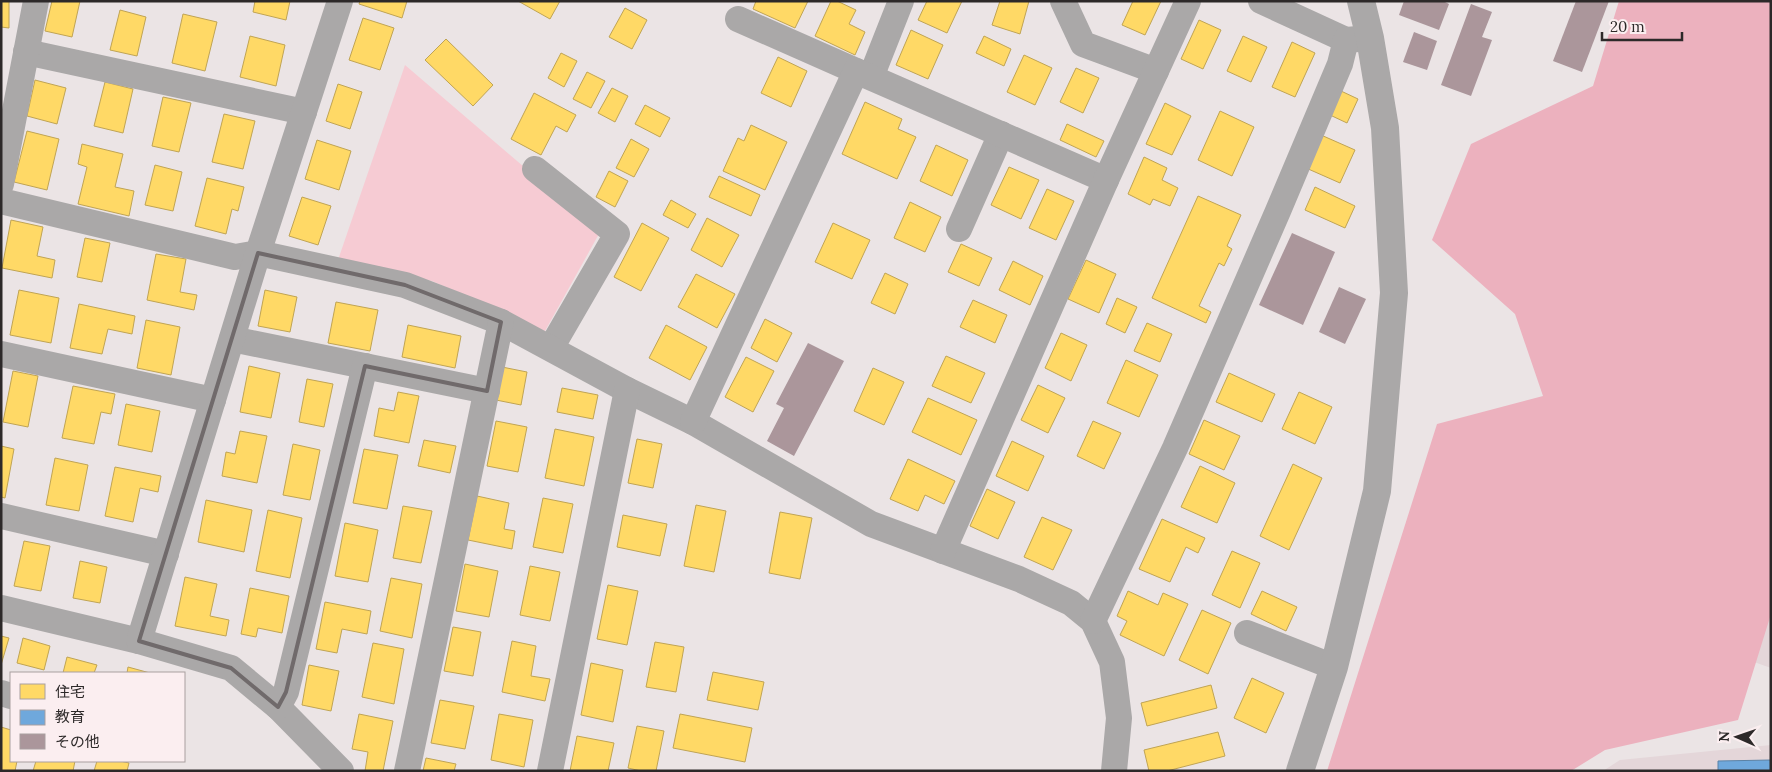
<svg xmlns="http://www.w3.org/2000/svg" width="1772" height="772" viewBox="0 0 1772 772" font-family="Lora,'Noto Sans JP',serif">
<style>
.built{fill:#e4d6d9}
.green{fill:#f6cbd3}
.forest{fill:#ecb1be}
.homes{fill:#ffd966;stroke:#c0a454}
.schools{fill:#6fa8dc;stroke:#5b82a6}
.building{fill:#ab969b}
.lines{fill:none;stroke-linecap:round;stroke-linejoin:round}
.minor{stroke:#aaa8a8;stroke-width:26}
.tertiary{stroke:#aaa8a8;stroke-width:28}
.marked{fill:none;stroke:#706a6b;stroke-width:4;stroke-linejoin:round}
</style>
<rect width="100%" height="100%" fill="#ebe4e5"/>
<g class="built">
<polygon points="1771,564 1771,668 1737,656"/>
<polygon points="1771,745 1771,771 1603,771 1620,760"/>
</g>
<polygon class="green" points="405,65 600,232 545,331 432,281 338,260"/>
<polygon class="forest" points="1619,1 1771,1 1771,614 1738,720 1605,750 1571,771 1327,771 1437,424 1543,396 1515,314 1432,240 1471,144 1593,86"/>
<g class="homes">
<polygon points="1,1 9,1 9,28 1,27"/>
<polygon points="52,1 80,1 72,37 45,31"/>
<polygon points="255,1 290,1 286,20 253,12"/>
<polygon points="360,1 407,1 402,18 359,4"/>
<polygon points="518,1 560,1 550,19"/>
<polygon points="756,1 808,1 795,28 753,9"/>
<polygon points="831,1 837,1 856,10 849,24 865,32 855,55 815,36"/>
<polygon points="927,1 962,1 947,33 918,20"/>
<polygon points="1000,1 1029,1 1020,34 992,25"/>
<polygon points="1133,1 1161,1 1145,35 1122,25"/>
<polygon points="625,8 647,20 632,49 609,37"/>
<polygon points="120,10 146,17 137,56 110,50"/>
<polygon points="183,14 217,22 205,71 172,63"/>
<polygon points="363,18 394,28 380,70 349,60"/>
<polygon points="1199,20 1221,30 1203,69 1181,59"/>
<polygon points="911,30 943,45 928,79 896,65"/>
<polygon points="250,36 285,45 276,86 240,77"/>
<polygon points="984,36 1011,49 1004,66 976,53"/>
<polygon points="1243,36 1267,47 1251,82 1227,71"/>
<polygon points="446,39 493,85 473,106 425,60"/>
<polygon points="1292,42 1315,53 1295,97 1272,87"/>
<polygon points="561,53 577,61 564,87 548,78"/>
<polygon points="1024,55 1052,68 1035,105 1007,92"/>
<polygon points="778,57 807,71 791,107 761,93"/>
<polygon points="1076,68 1099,78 1083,113 1060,102"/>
<polygon points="587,72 605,81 591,108 573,99"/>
<polygon points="35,80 66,88 57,124 27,116"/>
<polygon points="105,82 133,89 123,133 94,126"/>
<polygon points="338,84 362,92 350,129 326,121"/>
<polygon points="612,88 628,96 615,122 598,113"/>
<polygon points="1341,91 1358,99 1347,123 1330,115"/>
<polygon points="534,93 576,115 567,132 556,126 541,155 511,139"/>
<polygon points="163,97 191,103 179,152 152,146"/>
<polygon points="865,102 902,119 898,129 916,137 897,179 842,154"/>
<polygon points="1165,103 1191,116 1172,155 1146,144"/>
<polygon points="645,105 670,118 660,137 635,124"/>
<polygon points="1220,111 1254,127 1232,176 1198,160"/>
<polygon points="224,114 255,121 243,169 212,162"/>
<polygon points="1067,124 1104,141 1096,157 1060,140"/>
<polygon points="751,125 787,142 765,190 723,171 738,138 744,141"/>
<polygon points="27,131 59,139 47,190 14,182"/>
<polygon points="1321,135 1355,150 1340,183 1306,168"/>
<polygon points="631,139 649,149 634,177 616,168"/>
<polygon points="317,140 351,151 339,190 305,179"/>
<polygon points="82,144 123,154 115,187 134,191 129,216 78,204 87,167 78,164"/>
<polygon points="936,145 968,160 952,196 920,181"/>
<polygon points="1144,157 1167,168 1162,180 1178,188 1170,206 1153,199 1150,205 1128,194"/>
<polygon points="155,165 182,172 173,211 145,205"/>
<polygon points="1009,167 1039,180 1021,219 991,205"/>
<polygon points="609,171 628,181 615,207 596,197"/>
<polygon points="719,176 760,195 751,216 709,197"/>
<polygon points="207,178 244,187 238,211 232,209 226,234 195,226"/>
<polygon points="1315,187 1355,206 1345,228 1305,210"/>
<polygon points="1047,189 1074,201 1056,240 1029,228"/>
<polygon points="1198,196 1241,215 1227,246 1232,249 1224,266 1219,263 1199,306 1211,312 1206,323 1152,298"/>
<polygon points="302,197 331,206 318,245 289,236"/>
<polygon points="671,200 696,214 688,228 663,215"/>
<polygon points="910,202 941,217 925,252 894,238"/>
<polygon points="707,218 739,235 722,267 691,250"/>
<polygon points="11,220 43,227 37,256 55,260 52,278 2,268"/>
<polygon points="642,223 669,238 641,291 614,277"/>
<polygon points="833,223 870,240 852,279 815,262"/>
<polygon points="85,238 110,243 102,282 77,277"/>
<polygon points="961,244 992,258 979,286 948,272"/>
<polygon points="156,254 186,259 180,292 197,295 194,310 147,300"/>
<polygon points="1086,260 1116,274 1099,313 1068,299"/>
<polygon points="1013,261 1043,276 1030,305 999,290"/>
<polygon points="885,273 908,284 895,314 871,303"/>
<polygon points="696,274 735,294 717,328 678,307"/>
<polygon points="19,290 59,298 51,343 10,335"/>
<polygon points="265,290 297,297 290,332 258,326"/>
<polygon points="1117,298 1137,307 1125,333 1106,324"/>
<polygon points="973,300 1007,315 995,343 960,327"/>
<polygon points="336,302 378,310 370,351 328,343"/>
<polygon points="79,304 135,316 132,334 108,329 102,354 70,348"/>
<polygon points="765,319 792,333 777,362 751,348"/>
<polygon points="146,320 180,327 171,375 137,368"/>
<polygon points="1147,323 1172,334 1160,362 1134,351"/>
<polygon points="408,325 461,336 455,368 402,357"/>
<polygon points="666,325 707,347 690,380 649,358"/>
<polygon points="1061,333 1087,345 1071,381 1045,368"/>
<polygon points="946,356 985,373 971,403 932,386"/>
<polygon points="746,357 774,371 753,412 725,397"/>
<polygon points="1126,360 1158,375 1139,417 1107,403"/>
<polygon points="249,366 280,373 271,418 240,412"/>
<polygon points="502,367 527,372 521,405 496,400"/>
<polygon points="873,368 904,382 884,425 854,411"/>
<polygon points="13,371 38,376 28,427 3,422"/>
<polygon points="1229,373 1275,394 1262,422 1216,402"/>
<polygon points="307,379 333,384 324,427 299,422"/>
<polygon points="1038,385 1065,398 1048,433 1021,420"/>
<polygon points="73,386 115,394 111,414 101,412 94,444 62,438"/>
<polygon points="562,388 598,395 593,419 557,412"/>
<polygon points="398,392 419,396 409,443 374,436 379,408 394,411"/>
<polygon points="1299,392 1332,407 1315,444 1282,429"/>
<polygon points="928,398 977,420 961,455 912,432"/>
<polygon points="126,404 160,411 152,452 118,445"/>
<polygon points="1204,420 1240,436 1224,470 1189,454"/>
<polygon points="496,421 527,427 518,472 487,466"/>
<polygon points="1093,421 1121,433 1104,469 1077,456"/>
<polygon points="555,429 594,437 584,486 545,478"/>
<polygon points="240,431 267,436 257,483 222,476 226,452 235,454"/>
<polygon points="637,439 662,444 653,488 628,483"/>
<polygon points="424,440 456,446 450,473 418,466"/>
<polygon points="1012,441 1044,456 1028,491 996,476"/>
<polygon points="293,444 320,450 310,500 283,495"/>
<polygon points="1,446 14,449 5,498 1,497"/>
<polygon points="364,449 398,455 387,509 353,503"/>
<polygon points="55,458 88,465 79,511 46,505"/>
<polygon points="908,459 955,481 944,504 925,495 918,511 890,499"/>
<polygon points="1293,464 1322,478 1289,550 1260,536"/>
<polygon points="1200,466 1235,483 1217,523 1181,507"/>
<polygon points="115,467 161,476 158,492 140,488 133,522 105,516"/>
<polygon points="987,489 1015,502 998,539 970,526"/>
<polygon points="477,496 509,503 504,529 515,531 512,549 468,540"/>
<polygon points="543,498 573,504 563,553 533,547"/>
<polygon points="206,500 252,510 244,552 198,542"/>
<polygon points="696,505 726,511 714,572 684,566"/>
<polygon points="403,506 432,511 421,563 393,558"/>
<polygon points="268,510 302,518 290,578 256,571"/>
<polygon points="780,512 812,518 800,579 769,573"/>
<polygon points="623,515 667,524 660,556 617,547"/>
<polygon points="1042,517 1072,530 1053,570 1024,557"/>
<polygon points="1162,519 1205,538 1198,553 1186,547 1170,582 1139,569"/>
<polygon points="345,523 378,530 368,582 335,576"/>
<polygon points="24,541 50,546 41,591 14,586"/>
<polygon points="1232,551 1260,563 1240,608 1212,595"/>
<polygon points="80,561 107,567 100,603 73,598"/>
<polygon points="465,564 498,571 489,617 456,611"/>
<polygon points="530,566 560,572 550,621 520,615"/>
<polygon points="185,577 217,584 210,616 229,620 226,636 175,626"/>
<polygon points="391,578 422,584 412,638 380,631"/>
<polygon points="608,585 638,591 627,645 597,639"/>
<polygon points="250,588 289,596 282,633 258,628 256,637 241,634"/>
<polygon points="1128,591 1158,605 1163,593 1188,604 1164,656 1120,635 1127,621 1117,616"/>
<polygon points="1262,591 1297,607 1286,631 1251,614"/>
<polygon points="325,602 371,611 367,634 342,629 337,653 316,649"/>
<polygon points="1202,610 1231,623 1208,674 1179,660"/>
<polygon points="453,627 481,632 473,676 444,671"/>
<polygon points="1,636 9,638 1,665"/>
<polygon points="23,638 50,646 44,670 17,663"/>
<polygon points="512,641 536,646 531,676 550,679 545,701 502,692"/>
<polygon points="655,642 684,647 676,692 646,687"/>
<polygon points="373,643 404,649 394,704 362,697"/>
<polygon points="67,657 97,665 94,673 63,673"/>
<polygon points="591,663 623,670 613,722 581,715"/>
<polygon points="309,665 339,671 331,711 302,705"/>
<polygon points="128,667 150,673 127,673"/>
<polygon points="713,672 764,682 758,710 707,700"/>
<polygon points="1252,678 1284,693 1266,733 1234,718"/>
<polygon points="1211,685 1217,708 1147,726 1141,703"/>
<polygon points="440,700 474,706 465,749 431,743"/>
<polygon points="359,714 393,721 383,771 365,771 368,752 352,749"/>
<polygon points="499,714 533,720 524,767 491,760"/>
<polygon points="680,714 752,728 745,762 673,748"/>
<polygon points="637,726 664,731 656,771 641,771 628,768"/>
<polygon points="1,727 11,730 11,761 17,761 15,771 1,771"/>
<polygon points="1218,732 1225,756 1167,771 1149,771 1144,750"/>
<polygon points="577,736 614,743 608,771 570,771"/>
<polygon points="426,758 456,764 454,771 423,771"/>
<polygon points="36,761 75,761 73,771 33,771"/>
<polygon points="97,761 120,761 129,763 127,771 94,771"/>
</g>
<polygon class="schools" points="1771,760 1771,771 1718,771 1718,761"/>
<g class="building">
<polygon points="1404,1 1443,1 1449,4 1439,30 1399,15"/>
<polygon points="1576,1 1609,1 1582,72 1553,61"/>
<polygon points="1471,4 1492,12 1482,37 1492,40 1471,96 1441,85"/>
<polygon points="1414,32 1437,41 1427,70 1403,62"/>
<polygon points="1292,233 1335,252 1303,325 1259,305"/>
<polygon points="1339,287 1366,299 1345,344 1319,332"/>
<polygon points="808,343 844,361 794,456 767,441 784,408 776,404"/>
</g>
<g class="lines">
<g class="minor">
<polyline points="1063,1 1083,44 1156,71"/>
<polyline points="1261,1 1346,40"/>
<polyline points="738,19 856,71"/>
<polyline points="26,52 304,112"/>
<polyline points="871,77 901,1"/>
<polyline points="535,169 617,234 551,348"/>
<polyline points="1,184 36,1"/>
<polyline points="1,201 235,257 258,253 405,285 501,322 627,390 693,422 871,524 1019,579 1071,603 1093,621 1112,662 1119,718 1114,771"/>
<polyline points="959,229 1001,134"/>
<polyline points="232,339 487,391"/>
<polyline points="1,354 213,400"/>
<polyline points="693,422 856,71 1106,180"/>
<polyline points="1,516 166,554"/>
<polyline points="943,551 1106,180 1188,1"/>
<polyline points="1,608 139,641 231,668 278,707 341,771"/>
<polyline points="1093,621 1175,448 1278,211 1340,64 1346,40 1370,38"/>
<polyline points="1247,633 1334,667"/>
<polyline points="139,641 258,253 340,1"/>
<polyline points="1,693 11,696"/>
<polyline points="278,707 286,692 365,366"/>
<polyline points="407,771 501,322"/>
<polyline points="550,771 627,390"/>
</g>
<polyline class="tertiary" points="1300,771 1334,667 1377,491 1394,293 1385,128 1370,38 1361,1"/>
</g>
<path class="marked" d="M258,253L405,285L501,322L487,391L365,366L286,692L278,707L231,668L139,641Z"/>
<rect width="1772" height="772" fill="none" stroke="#2d2929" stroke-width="5"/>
<rect x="10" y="672" width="175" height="90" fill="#fbeef0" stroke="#a99fa0"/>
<rect x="20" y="684" width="25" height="15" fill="#ffd966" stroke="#a99fa0"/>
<text x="55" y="697" font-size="15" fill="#2d2929">住宅</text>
<rect x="20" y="710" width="25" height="15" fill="#6fa8dc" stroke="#a99fa0"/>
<text x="55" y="722" font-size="15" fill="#2d2929">教育</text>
<rect x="20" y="734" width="25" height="15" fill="#ab969b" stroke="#a99fa0"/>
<text x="55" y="747" font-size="15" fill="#2d2929">その他</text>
<g transform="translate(1737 737) rotate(272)" stroke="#fbeef0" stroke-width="4" paint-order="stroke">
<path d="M0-4L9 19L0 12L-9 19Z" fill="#2d2929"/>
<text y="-8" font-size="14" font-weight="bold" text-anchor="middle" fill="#2d2929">N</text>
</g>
<path d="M1602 32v8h80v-8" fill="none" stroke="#2d2929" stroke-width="2.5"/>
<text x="1610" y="32" font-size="15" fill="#2d2929" stroke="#fbeef0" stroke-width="4" paint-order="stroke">20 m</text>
</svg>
